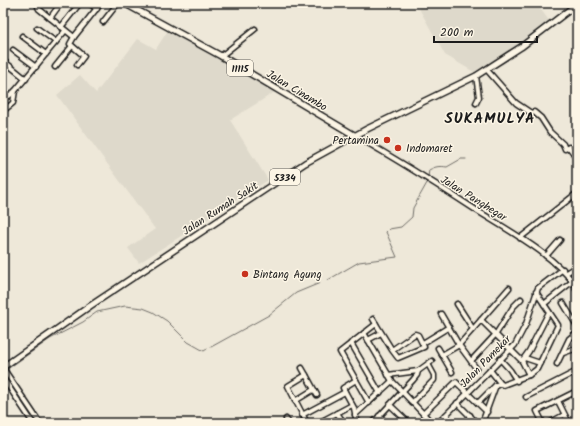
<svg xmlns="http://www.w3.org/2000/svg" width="580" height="426" viewBox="0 0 580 426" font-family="Kalam,sans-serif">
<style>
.built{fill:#ded9cb}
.green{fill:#cfcabd;stroke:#76736c}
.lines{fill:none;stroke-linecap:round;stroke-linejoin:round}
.stream{stroke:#6f6c67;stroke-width:1}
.minor-casing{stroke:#1c1c1c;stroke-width:7}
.major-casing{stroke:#1c1c1c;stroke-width:8}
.minor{stroke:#fcf5e5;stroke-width:4}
.major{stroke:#fcf5e5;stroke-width:5}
.poi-dot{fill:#c8321e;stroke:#fcf5e5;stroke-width:1.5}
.labels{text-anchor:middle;stroke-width:3;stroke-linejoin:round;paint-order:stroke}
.shield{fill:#fcf5e5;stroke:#5f5d58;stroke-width:1}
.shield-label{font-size:10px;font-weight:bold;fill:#1c1c1c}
.street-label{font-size:11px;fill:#1c1c1c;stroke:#fcf5e5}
.poi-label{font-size:11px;fill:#1c1c1c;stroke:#fcf5e5;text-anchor:start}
.district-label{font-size:15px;font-weight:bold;letter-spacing:1px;fill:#1c1c1c;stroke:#fcf5e5}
</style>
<rect width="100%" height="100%" fill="#eee8d9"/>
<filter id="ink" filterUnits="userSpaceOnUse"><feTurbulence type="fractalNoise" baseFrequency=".025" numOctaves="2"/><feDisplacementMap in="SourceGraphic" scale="8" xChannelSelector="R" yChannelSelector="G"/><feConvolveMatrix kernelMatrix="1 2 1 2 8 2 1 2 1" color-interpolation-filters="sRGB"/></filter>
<g filter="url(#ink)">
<g class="built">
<polygon points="416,3 536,3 550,22 514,49 474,72 445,55"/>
<polygon points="168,30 278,90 230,120 268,180 139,263 128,248 155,229 57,95 80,75 96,93 138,39 156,49"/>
</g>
<polygon class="green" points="577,268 577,287 567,274"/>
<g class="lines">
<g class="stream">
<polyline points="428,176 480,209"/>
<path d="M428,177L429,170C436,166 440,166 447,167L461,159H466"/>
<polyline points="486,213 497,220"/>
<polyline points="328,280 359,262 397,257 386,232 389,229 401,227 412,217 413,208 427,183"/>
<polyline points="211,347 269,315 296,293 320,283"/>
<polyline points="6,370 50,339 83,322 97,312 125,306 143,308 153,312 167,321 188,342 204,351 207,349"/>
</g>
<g class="minor-casing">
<g id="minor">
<polyline points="41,3 38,7 39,9 74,37 101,3"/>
<polyline points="89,3 97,9"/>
<polyline points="50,18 61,3"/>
<polyline points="103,22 118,3"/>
<polyline points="61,27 80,3"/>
<polyline points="37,28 56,42"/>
<polyline points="22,36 46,54"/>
<polyline points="74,37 70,44 84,56 77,65"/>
<polyline points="13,50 36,67"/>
<polyline points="221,56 255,29"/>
<polyline points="5,62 26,79"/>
<polyline points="55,67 72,46"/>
<polyline points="487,70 516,103 531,113 534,112 541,118 550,132 563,144 565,149 569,147 577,158"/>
<polyline points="476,76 479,97 476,103"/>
<polyline points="3,88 9,96 15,91"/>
<polyline points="3,111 13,103 15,91 65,31"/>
<path d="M354,135C396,159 436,184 476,210C511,232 552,253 577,287"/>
<polyline points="520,238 577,193"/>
<polyline points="546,256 560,240"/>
<polyline points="566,273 577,266"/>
<polyline points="576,289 577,290"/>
<polyline points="563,303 577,326"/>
<polyline points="457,304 473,329"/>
<polyline points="544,304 573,281"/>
<polyline points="441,314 459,345 476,368"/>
<polyline points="373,319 376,324"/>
<polyline points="481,320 522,361 529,375 537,369 558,325 536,292"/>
<polyline points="364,333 392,381 432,423"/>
<polyline points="368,340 381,333"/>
<polyline points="351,343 380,393"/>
<polyline points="423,343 449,327"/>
<polyline points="438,348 452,372"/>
<polyline points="563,353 577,348"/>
<polyline points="442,355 459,345 509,288"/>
<polyline points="525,358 540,363"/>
<polyline points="500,359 510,370 517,381"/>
<polyline points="471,361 496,334 513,307 521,299"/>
<polyline points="522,361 529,351 549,312"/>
<polyline points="557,364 569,339 577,332"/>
<polyline points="3,368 40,423"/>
<polyline points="302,368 306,375"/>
<polyline points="490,370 501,384"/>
<polyline points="388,375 418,371 432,361"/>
<polyline points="3,378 33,423"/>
<polyline points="356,380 343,388 354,408 356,418 359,423"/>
<polyline points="501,384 503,385 529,375"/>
<polyline points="526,397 577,371"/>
<polyline points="295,401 313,390"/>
<polyline points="558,401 569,423"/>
<polyline points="369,403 340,352 376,324 392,350 415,334 418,335 424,347 398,358 392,350"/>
<polyline points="412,403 434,380 434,375 428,364"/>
<polyline points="457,403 477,423"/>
<polyline points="478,403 496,385"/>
<polyline points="390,405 409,423"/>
<polyline points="337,413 344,423"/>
<polyline points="423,414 456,382 487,412"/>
<polyline points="302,415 345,392"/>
<polyline points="355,415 392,381"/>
<polyline points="446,415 452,423"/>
<polyline points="379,416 386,423"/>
<polyline points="286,419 289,423"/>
<polyline points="307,423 288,386 306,375 317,395"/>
<polyline points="318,423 352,405"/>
<polyline points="373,423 413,380 417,375 418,371"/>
<polyline points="438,423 515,345 526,324 538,288 563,269"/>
<polyline points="467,423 470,415"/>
<polyline points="482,423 496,385 501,384"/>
<polyline points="543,423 537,411 577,391"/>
<polyline points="549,423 564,415"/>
</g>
</g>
<g class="major-casing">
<g id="major">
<polyline points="124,3 221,56 354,135"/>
<polyline points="3,367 90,306 305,163 367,129 476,76 521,47 577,4"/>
</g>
</g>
<use href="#minor" class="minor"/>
<use href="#major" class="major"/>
</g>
</g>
<g class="poi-dot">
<circle cx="387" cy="140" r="4"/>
<circle cx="398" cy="148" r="4"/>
<circle cx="245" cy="274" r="4"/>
</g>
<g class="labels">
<g class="shield">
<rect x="227" y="60" width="26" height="16" rx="3"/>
<rect x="270" y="169" width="30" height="16" rx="3"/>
</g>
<g class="shield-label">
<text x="240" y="72">11115</text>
<text x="285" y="181">5334</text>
</g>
<g class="street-label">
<text transform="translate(297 90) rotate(31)" y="4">Jalan Cinambo</text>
<text transform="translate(474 198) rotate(32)" y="4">Jalan Panghegar</text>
<text transform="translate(220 208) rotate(-33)" y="4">Jalan Rumah Sakit</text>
<text transform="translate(485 361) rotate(-46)" y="4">Jalan Pamekar</text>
</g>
<g class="poi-label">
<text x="379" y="144" text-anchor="end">Pertamina</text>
<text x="406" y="152">Indomaret</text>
<text x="253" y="278">Bintang Agung</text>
</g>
<g class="district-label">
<text x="490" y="123">SUKAMULYA</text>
</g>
</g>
<rect width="580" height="426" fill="none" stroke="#fcf5e5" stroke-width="16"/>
<rect x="8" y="8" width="564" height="410" fill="none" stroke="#1c1c1c" stroke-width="1.5" filter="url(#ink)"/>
<path d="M434 36v6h103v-6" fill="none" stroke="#1c1c1c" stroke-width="2"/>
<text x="440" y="36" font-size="12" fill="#1c1c1c" stroke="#fcf5e5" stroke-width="3" paint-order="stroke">200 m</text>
</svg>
